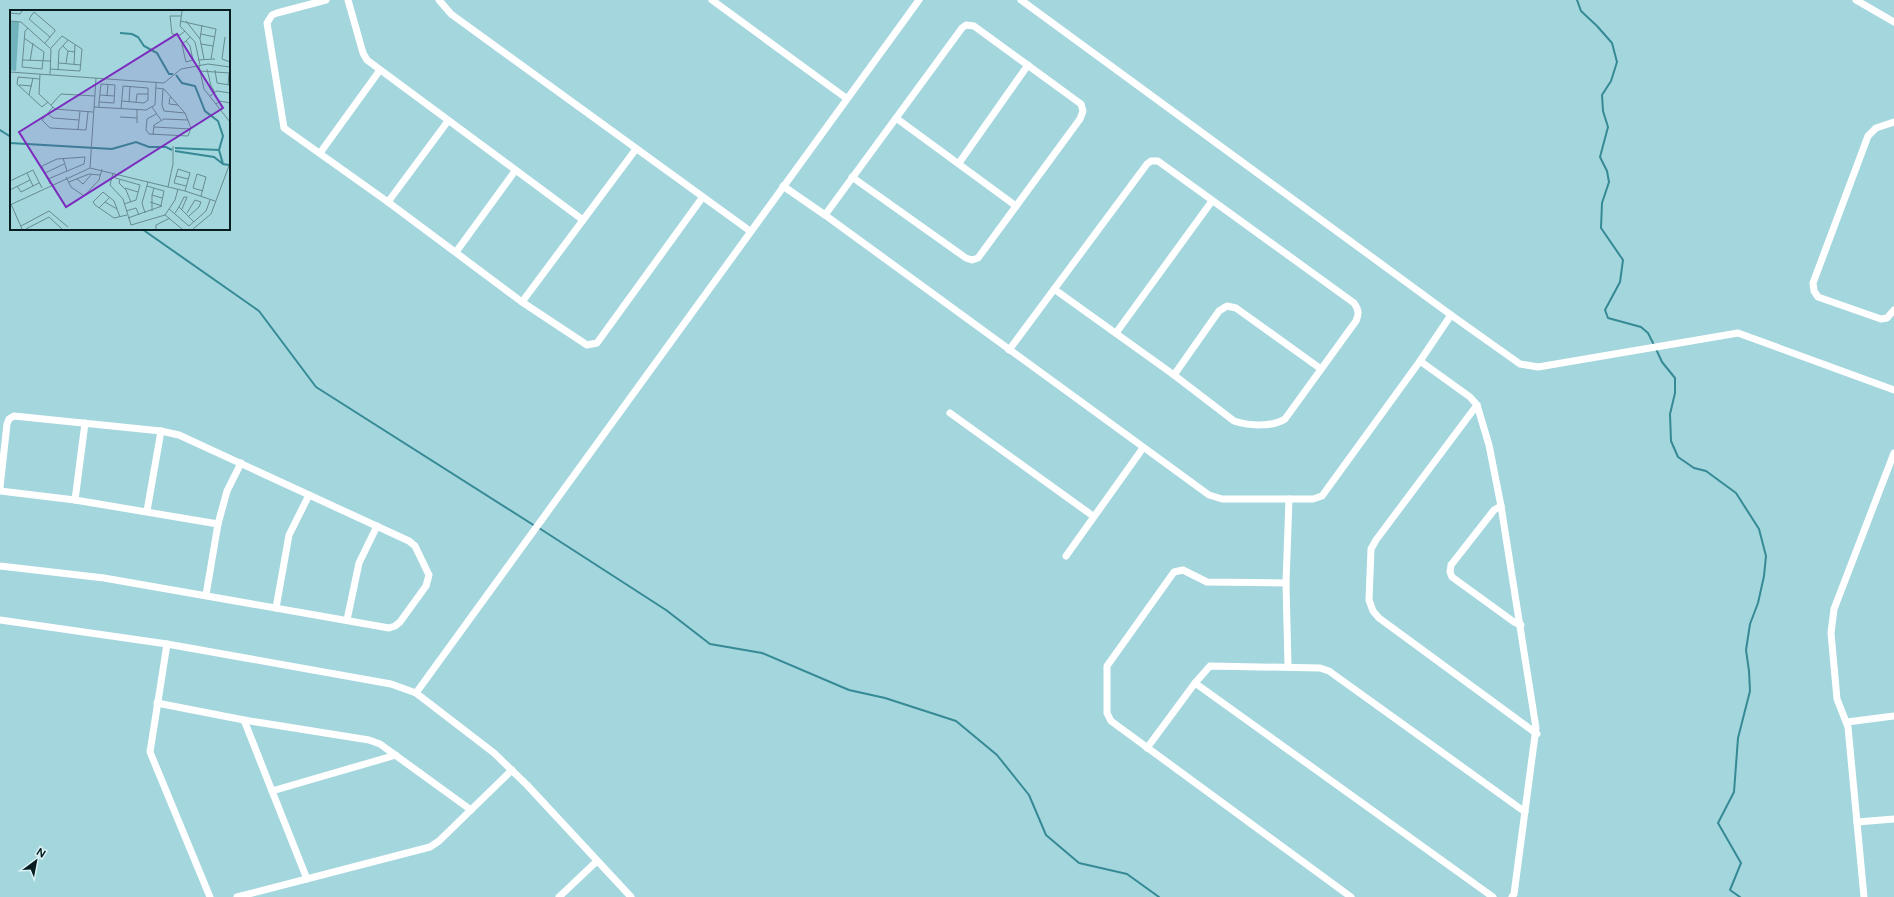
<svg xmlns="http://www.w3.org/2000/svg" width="1894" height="897" viewBox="0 0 1894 897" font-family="Figtree,sans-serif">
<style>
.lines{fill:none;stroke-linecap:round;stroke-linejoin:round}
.stream{stroke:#358a95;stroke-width:2}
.minor{stroke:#fff;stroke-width:7}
.inset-river{fill:none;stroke:#358a95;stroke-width:2}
.inset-road{fill:none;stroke:#668c91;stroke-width:1}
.view{fill:#7b2cbf;fill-opacity:0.15;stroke:#7b2cbf;stroke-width:2}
.inset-edge{fill:none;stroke:#081d1f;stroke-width:2}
</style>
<rect width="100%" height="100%" fill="#a4d6dd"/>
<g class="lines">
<g class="stream">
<polyline points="1577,0 1581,11 1597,26 1612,43 1617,62 1611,81 1602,95 1603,111 1608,127 1600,157 1607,171 1609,182 1602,203 1601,228 1623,260 1620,282 1605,310 1608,318 1641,327 1648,333 1654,345"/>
<polyline points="0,130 11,137"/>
<polyline points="142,229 259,311 316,387 535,526"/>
<polyline points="1656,349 1662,362 1675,378 1675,393 1670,414 1671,441 1678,457 1694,468 1706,471 1736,493 1759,529 1766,556 1764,576 1758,603 1750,624 1746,650 1749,671 1750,691 1738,738 1734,792 1718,823 1741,863 1730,890 1740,897"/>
<polyline points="539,528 666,610 710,644 762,653 849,690 885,698 956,721 997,755 1029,795 1046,835 1079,863 1127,874 1159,897"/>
</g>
<g class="minor">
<polyline points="326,0 277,13 272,15 267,23 284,128 388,202 522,302 587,345 597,343 702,198"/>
<polyline points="348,0 363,53 367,60 583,220"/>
<polyline points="439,0 451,14 750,231"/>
<polyline points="712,0 846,98"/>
<polyline points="1021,0 1451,315 1520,364 1538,367 1738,333 1894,390"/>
<polyline points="1856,0 1894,22"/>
<polyline points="896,118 1016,206"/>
<polyline points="1894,122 1876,128 1868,136 1813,283 1814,291 1818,297 1881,319 1887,318 1894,310"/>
<polyline points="320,153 380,70"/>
<polyline points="959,163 1028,65"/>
<polyline points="783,186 825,215 1209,495 1222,499 1313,499 1322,496 1420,361 1451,315"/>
<polyline points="388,202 448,121"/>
<polyline points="825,215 962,28 966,25 974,26 1081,104 1083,111 1080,119 978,258 972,260 966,258 852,177"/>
<polyline points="456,252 515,171"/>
<polyline points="522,302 636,149"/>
<polyline points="1116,333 1212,201"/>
<path d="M1009,350L1147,164L1151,161H1158L1354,303C1359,310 1359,314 1356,321L1285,419C1273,427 1248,426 1234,421L1174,375L1054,289"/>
<polyline points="1420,361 1470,397 1477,405 1489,445 1501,506 1536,728 1514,894 1512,897"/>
<polyline points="1174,375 1219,311 1227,306 1236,308 1321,369"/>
<polyline points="1477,405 1376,540 1371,549 1369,600 1373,611 1379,618 1537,734"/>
<polyline points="950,413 1093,516"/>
<polyline points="0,487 7,424 9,419 14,416 161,431 179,435 409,541 415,546 429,575 426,586 400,622 395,626 389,628 104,578 0,566"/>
<polyline points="0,491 75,500 218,524"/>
<polyline points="75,500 85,423"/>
<polyline points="1501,506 1494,510 1451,565 1450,572 1452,577 1514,622 1521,625"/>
<polyline points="147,511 161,431"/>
<polyline points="1066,556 1143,448"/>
<polyline points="1286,583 1207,582 1183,570 1174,572 1107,666 1107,713 1111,721 1351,897"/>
<polyline points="206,595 218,524 227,491 241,463"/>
<polyline points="276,608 289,535 309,495"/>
<polyline points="0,620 167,644 391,684 416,693 494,753 527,785 631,897"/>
<polyline points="347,620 359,563 377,526"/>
<polyline points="167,644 150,752 210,897"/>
<polyline points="1288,666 1286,583 1289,499"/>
<polyline points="1195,683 1493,897"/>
<polyline points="416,693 919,0"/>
<polyline points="157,703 244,720 369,740 380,744 471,810"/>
<polyline points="244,720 272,791 396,755"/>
<polyline points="1847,722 1894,716"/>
<polyline points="1147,748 1195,683 1210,666 1320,668 1329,671 1525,812"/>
<polyline points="272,791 307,879"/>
<polyline points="1857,822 1894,819"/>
<polyline points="237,897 430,847 439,841 512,770"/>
<polyline points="559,897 597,861"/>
<polyline points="1864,897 1848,727 1837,699 1831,633 1834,609 1894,453"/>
</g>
</g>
<g transform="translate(10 10)">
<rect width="220" height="220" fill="#a4d6dd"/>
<path d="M0,12H9L6,61L0,60Z" fill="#71b3bc"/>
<path class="inset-river" d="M110,23L122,24L128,27L134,36L147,43L159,64H163M0,133L102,139L126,132L139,137H156L162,140M165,138L209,140L213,126L208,111L195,101L185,76L172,73L166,65M209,140L213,154L219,155M165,141L204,147L213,154"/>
<path class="inset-road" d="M172,1L170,16L185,32L190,55M0,3L10,4L12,1M171,6H160L162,24L170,25L175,21M0,11L11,12L41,39L40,65M170,11L206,19L201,49M176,11L190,29M192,15L190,29L194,49M191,24L205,27M215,27L212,49L220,52M14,28L34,42L32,59L12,57L15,21L18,18M176,31L180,36L183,50L176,52L172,35V34L176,31L180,27M35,33L45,21V20L24,2L19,9L40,27M191,34L203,36M53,36L58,41L65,42M13,50L41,51M188,50L205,49M20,51L23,33M49,53L71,55M56,53L58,41M64,54L65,35M189,56L194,79L220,112M40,59L70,61L72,39L52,26L41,38M197,59L201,76L205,82M48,60L49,40L58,30M205,60L207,73L220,75M190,61L220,63M0,62L154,73L171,59L198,54L220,57M30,64L29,84L45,99L83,102M30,69L8,67L7,74L32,97L38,92M9,75L22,76M218,75L219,63M146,78L154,79L175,103L181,118L178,126L139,124L136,120L137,109L146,104M153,79L152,95L154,101L175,103M19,85L23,68M90,85L104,86M97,86L98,74M200,86L207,81L220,83M160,87L159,94L168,95M119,92L120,76M126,92L127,84H138M206,94L210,91L220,93M41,95L51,84L85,86M43,97L32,110L40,118L76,120L78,102M84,97L136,100L145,95L146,73M89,97V92L91,74L105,75L104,93L89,92M142,97L151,110M111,99L113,76L138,78V90L134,93L112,91M38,104L43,108L69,110M110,107L127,108M127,113V100M144,117L181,119M68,120L70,101M143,125L144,115L154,109L178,110M53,148L57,161M80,158L86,68M17,163L23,176M35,163L54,154M103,163L100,175L113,189L121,215L155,205L165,190L168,179M166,166L178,169M56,167L61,177L74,186L89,170L92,159M102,167L130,175L126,190L114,194M38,169L74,154L75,147L47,149L32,156V157L38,169L40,174M67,169L73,174L81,165M110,169L109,173L116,180L121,192M0,171L23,160L32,178M59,172L79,164L90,165M7,176L11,182L29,173M137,176L154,181L151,195M158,177L163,154V136M115,178L128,182M144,178L142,185L152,188M0,180L20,170M175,181L180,163L168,159L164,173L176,176M142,185V201M191,186L196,167L187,164L183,178L193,181M95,192L107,199M1,194L12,219M0,195L80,158L175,181L205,191M169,197L174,187H177L172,199M89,198L100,187M159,199L179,216L196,201L200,190M116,201L126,198L129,205M135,203L132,193L138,172M165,203L169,197L184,212M177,203L185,190L191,192L189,197L179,206M155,205L172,219M110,207L104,191L93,182L83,192L85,195L104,208L117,205M118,208L152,196L140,192M11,216L39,201L58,217M16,219L39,207L52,219M146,219V215L160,208M183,219L201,204L220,153"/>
<path class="view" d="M167,24L213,98L56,197L9,122Z"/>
<rect width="220" height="220" class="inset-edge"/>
</g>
<g transform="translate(36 861) rotate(32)" stroke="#d9f2f5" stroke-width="3" paint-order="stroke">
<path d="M0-3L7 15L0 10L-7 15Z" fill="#081d1f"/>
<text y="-6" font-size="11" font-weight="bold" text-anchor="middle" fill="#081d1f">N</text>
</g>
</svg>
